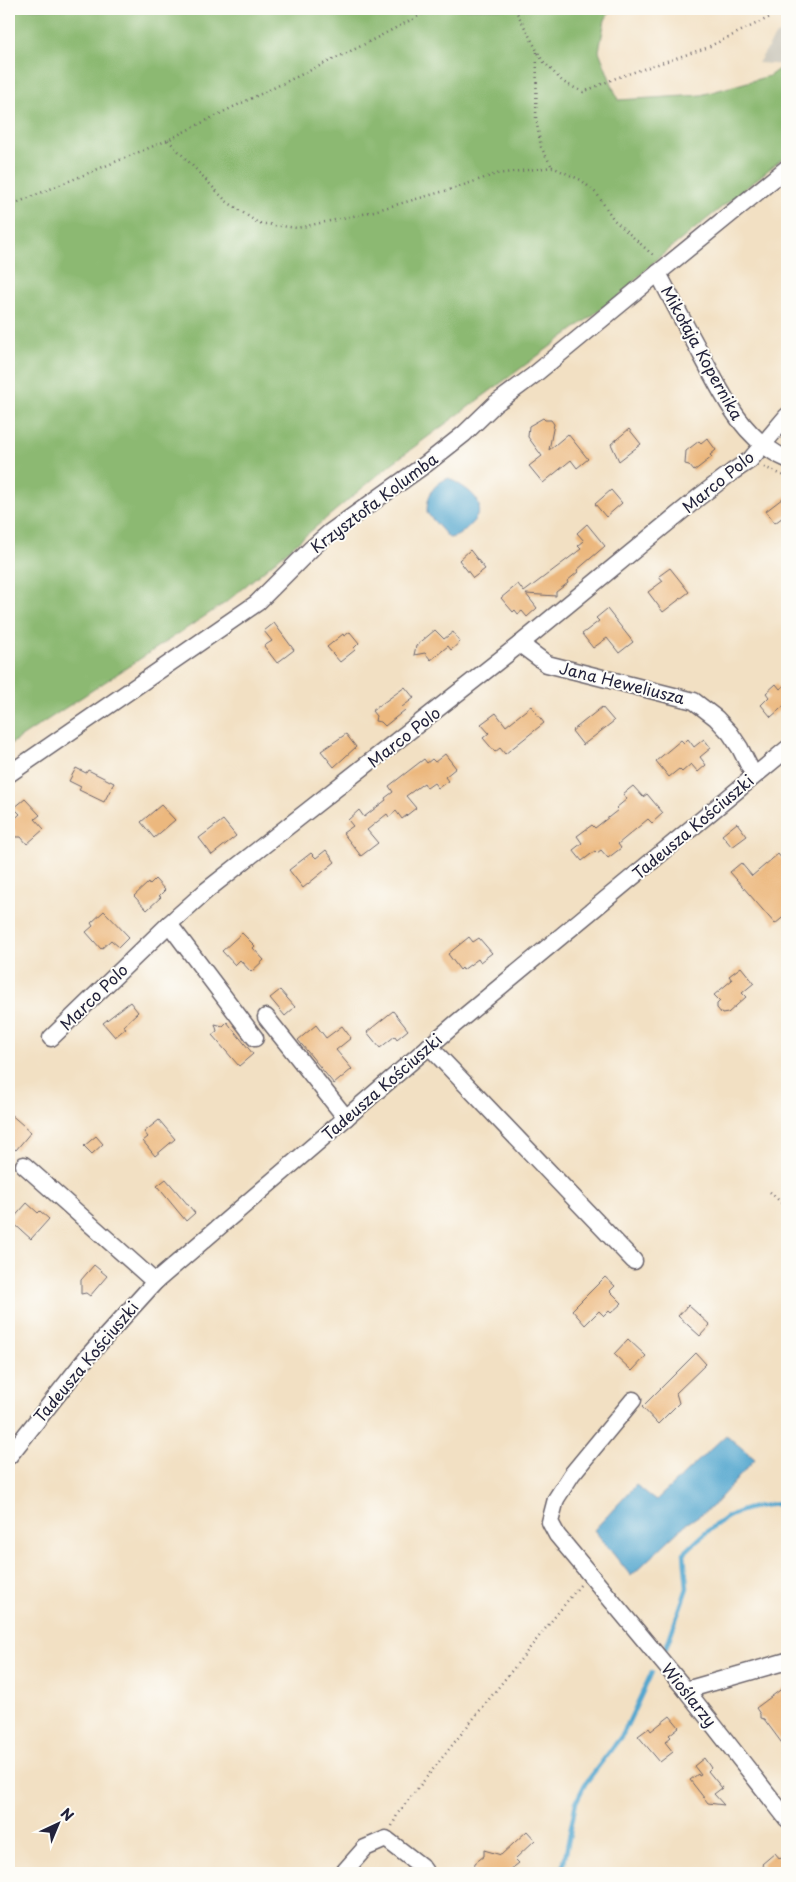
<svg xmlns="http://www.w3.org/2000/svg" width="796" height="1882" viewBox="0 0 796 1882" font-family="'Playpen Sans',sans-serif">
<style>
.industrial{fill:#c8c4b8}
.forest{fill:#8cb972;stroke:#576e56}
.water{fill:#54a7cf;stroke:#3b6485}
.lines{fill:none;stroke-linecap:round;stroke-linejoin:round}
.stream{stroke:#54a7cf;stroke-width:4.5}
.building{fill:#ecb87e}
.minor-casing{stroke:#6b646b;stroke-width:19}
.path{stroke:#6b646b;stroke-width:2.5;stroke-dasharray:1 4;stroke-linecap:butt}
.minor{stroke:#fff;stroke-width:16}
.labels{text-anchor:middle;stroke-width:4;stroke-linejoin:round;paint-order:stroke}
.street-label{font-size:16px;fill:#22223b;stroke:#fdfcf7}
</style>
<rect width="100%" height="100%" fill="#fdfcf7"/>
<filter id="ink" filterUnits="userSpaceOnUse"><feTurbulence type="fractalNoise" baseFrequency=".02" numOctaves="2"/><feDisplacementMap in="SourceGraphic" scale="10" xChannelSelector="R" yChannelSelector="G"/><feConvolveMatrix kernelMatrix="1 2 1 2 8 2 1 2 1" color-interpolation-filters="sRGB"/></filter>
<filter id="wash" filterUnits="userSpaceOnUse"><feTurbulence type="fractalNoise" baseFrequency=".0096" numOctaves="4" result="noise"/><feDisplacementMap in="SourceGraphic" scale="20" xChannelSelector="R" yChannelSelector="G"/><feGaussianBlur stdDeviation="1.12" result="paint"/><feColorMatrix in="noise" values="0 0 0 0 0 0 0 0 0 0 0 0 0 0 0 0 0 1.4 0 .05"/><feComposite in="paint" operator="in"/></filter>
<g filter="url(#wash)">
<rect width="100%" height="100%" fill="#f2e0c3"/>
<polygon class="industrial" points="787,30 787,65 758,63 776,35"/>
<polygon class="forest" points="9,9 611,9 605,20 599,51 618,100 701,95 769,76 787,63 787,155 657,259 619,296 391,464 225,603 9,745"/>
<g class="water">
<path d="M449,478C470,491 493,503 469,526C462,533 458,537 449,538L427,513C427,496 432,484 449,478Z"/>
<polygon points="726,1435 755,1459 712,1507 686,1524 631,1576 594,1530 636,1485 656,1500"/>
</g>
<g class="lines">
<g class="stream">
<path d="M666,1648L687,1588L684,1553C696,1542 709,1528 723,1520C741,1508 766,1504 787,1504"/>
<polyline points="562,1873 576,1802 585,1784 623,1734 652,1672"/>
</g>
</g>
<g id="blocks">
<g class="building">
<polygon points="543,418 545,420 551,420 554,424 549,450 568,434 588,459 577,468 571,460 543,483 529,466 542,456 528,437 529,426"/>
<polygon points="629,429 641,444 619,461 611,444"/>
<polygon points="707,438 716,450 710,455 712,457 694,471 689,465 685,464 686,451 699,441 701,443"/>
<polygon points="611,490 622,503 606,517 595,504"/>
<polygon points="787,495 787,514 775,523 766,511"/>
<polygon points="587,524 605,546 577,570 578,572 567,581 568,583 556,592 556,596 526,594 537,608 527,617 522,611 518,614 515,610 513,612 501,598 518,584 524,592 581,549 578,546 584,541 577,533"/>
<polygon points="470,550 485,569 473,578 459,560"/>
<polygon points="670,568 689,592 663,612 648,592 663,581 659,576"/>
<polygon points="607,609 633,642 619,653 607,638 593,648 582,634 599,621 596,618"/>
<polygon points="274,623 294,650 277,663 264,646 272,641 264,631"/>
<polygon points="435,630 444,639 453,632 460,642 451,650 448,646 431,660 425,653 414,655 416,646"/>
<polygon points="350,632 359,643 354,648 355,650 340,662 327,647 343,634 344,636"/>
<polygon points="787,683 787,703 771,717 761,705 769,697 766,693 776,684 780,689"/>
<polygon points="405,687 414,698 402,707 405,710 385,726 381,722 375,721 376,716 372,711"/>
<polygon points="531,706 544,723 505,754 500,748 495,752 483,738 489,733 481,724 496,713 506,726"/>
<polygon points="602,707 614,721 583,745 572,731"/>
<polygon points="346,734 356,747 334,767 321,751"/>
<polygon points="688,739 694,747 704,739 711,748 700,757 706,765 698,772 691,764 682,772 679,769 669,777 656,761 681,740 684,743"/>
<polygon points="445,754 456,768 445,777 448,781 438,788 434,783 427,788 424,783 406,796 416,808 402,819 396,811 389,817 387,814 367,830 378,843 361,856 343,833 353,826 348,820 359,810 364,817 386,800 385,798 393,792 389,786 424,759 427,763 432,759 435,762"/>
<polygon points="76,768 86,773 88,770 114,783 104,802 79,790 81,787 69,781"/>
<polygon points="633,786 643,797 647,794 663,813 652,823 648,819 618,844 621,848 608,858 601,850 597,853 595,851 582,861 573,850 582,843 577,836 592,825 595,828 618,810 616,808 627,799 623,794"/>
<polygon points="25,799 40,815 35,819 44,829 27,844 21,837 15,837 15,830 9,824 20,814 14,808"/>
<polygon points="161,805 175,820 154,838 141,822"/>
<polygon points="223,820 236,836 212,855 199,838"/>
<polygon points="737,823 747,836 732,847 722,835"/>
<polygon points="326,850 335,862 303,888 289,870 311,853 316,858"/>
<polygon points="778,854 787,865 787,914 775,924 730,872 741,863 752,876"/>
<polygon points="155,879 165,890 159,896 161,897 147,910 134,896 148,883 149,885"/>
<polygon points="104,911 129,937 119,947 111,940 101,949 86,932 93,926 91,923"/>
<polygon points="242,933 255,946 253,948 264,960 251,972 240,960 235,965 222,951"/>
<polygon points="469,937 473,942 479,938 492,953 480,962 478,959 463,970 462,968 460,970 448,954"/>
<polygon points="741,967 754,983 742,993 746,997 728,1013 722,1014 717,1008 717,1004 720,1001 714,995 732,980 729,976"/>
<polygon points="280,990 295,1007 285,1016 270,998"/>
<polygon points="130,1002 138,1012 123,1026 126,1028 115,1037 103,1023"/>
<polygon points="393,1011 408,1030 397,1039 395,1036 380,1048 367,1032"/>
<polygon points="227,1022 253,1054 239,1066 212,1035 217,1031 215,1024 223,1026"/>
<polygon points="316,1025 326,1038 342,1026 351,1038 336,1050 352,1069 334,1084 298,1040"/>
<polygon points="9,1113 31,1132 16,1150 9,1145"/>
<polygon points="159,1120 175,1139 155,1156 143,1141 148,1137 144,1132"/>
<polygon points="96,1136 103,1144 92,1154 84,1146"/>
<polygon points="166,1179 195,1213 186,1221 157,1186"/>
<polygon points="27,1203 38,1213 40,1211 49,1219 31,1239 11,1221"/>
<polygon points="94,1265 107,1276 90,1296 86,1293 81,1294 81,1280"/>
<polygon points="605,1277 615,1286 610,1291 622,1303 611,1313 609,1311 604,1316 599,1311 585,1325 572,1310"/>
<polygon points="688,1305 710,1325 700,1336 678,1316"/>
<polygon points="628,1339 646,1356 632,1371 614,1354"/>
<polygon points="696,1353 706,1364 676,1393 679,1403 658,1424 642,1407"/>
<polygon points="787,1685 787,1750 764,1719 760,1718 760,1714 756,1708"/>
<polygon points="670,1716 679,1727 669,1735 671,1737 665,1742 673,1752 660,1762 638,1736 649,1728 651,1731"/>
<polygon points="704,1758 711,1768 708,1771 722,1788 714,1794 724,1805 708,1803 690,1780 698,1774 699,1776 701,1775 694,1766"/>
<polygon points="527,1831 535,1840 515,1859 519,1863 506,1873 478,1873 474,1868 475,1863 484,1856 484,1850 501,1855"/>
<polygon points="775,1853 780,1859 787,1853 787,1873 769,1873 762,1864"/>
</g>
</g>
</g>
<g filter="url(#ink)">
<use href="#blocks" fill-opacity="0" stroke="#6b646b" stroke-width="1"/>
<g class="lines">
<g class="minor-casing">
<g id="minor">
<path d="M787,168L658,273C672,300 686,327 701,354C722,394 743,440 787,459"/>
<polyline points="520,644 547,664 694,701 716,718 730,733 740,748 754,776"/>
<polyline points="9,774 257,603 312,548 329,533 426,464 464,434 495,404 534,375 658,273"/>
<polyline points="169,924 255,1038"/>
<polyline points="266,1017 346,1118"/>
<polyline points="51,1038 169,924 207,890 520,644 699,497 732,472 750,460 787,416"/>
<polyline points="429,1046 634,1261"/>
<polyline points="24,1165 155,1282"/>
<polyline points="633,1400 572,1474 556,1499 550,1522 557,1535 686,1690 787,1819"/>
<polyline points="9,1456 88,1356 155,1282 454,1025 787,749"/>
<polyline points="686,1690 787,1661"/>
<polyline points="343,1873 365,1848 386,1839 421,1866 426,1873"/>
</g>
</g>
<g class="path">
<polyline points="515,9 542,60 563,82 583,92 616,78 706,48 787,9"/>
<polyline points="537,52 536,119 541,147 552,167"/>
<polyline points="168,140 226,201 258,223 297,228 363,214 452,189 496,174 552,167 581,180 597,194 614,220 655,257"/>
<polyline points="9,206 168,140 225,111 357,48 432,9"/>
<polyline points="764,467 787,477"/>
<polyline points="770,1192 787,1208"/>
<polyline points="392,1826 398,1813 581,1584"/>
</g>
<use href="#minor" class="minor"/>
</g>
</g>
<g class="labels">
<g class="street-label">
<text transform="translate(702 353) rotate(61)" y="6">Mikołaja Kopernika</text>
<text transform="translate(718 482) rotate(-39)" y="6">Marco Polo</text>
<text transform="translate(374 503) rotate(-37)" y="6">Krzysztofa Kolumba</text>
<text transform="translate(622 683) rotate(14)" y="6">Jana Heweliusza</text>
<text transform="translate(404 737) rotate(-38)" y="6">Marco Polo</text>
<text transform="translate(693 827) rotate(-40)" y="6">Tadeusza Kościuszki</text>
<text transform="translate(94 997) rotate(-44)" y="6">Marco Polo</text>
<text transform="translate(382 1087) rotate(-41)" y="6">Tadeusza Kościuszki</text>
<text transform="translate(86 1362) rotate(-50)" y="6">Tadeusza Kościuszki</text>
<text transform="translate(689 1695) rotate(51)" y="6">Wioślarzy</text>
</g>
</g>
<rect width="796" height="1882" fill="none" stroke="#fdfcf7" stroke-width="30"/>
<g transform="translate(58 1824) rotate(44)" stroke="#fdfcf7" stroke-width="4" paint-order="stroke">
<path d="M0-4L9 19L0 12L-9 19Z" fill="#22223b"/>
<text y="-8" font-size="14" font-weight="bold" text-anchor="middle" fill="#22223b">N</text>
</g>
</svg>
